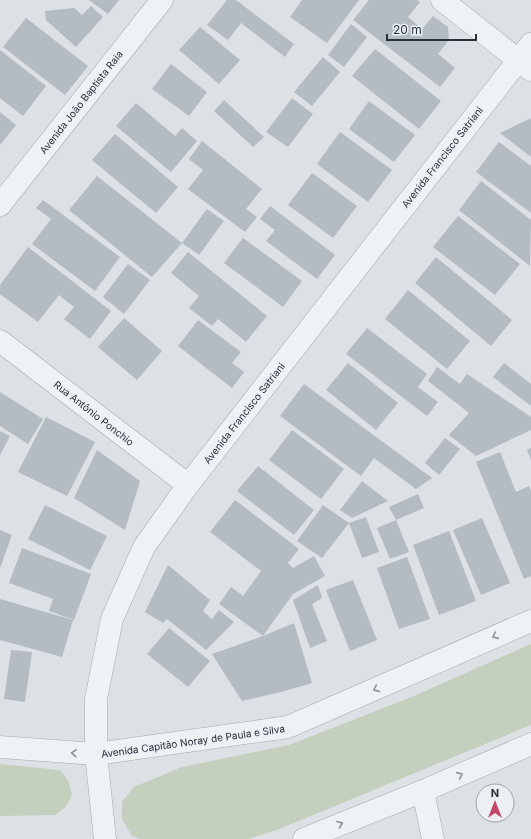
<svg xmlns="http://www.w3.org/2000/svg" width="531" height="839" viewBox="0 0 531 839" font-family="Inter,sans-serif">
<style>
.green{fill:#c5cfbe}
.building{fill:#b4bbc2}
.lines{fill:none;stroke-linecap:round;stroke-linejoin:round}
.street-casing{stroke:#a3a9af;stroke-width:23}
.street{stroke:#eff2f4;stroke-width:22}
.oneway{stroke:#8b9298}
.labels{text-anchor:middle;stroke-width:3.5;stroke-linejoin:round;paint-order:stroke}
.street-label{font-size:10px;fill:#27313b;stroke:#ecf0f4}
</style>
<rect width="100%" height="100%" fill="#dde1e6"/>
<g class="green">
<polygon points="531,644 531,725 277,830 248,839 140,839 132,836 122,819 122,802 134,787 182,767 289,745 414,696"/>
<polygon points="0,764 60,770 68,780 72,794 66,807 55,815 0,816"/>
</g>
<g class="building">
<polygon points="89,0 119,0 108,14"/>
<polygon points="227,0 236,0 294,44 285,57 241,23 228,40 207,25"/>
<polygon points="302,0 359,0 327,43 290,17"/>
<polygon points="369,0 417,0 420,2 408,17 422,29 433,16 448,27 449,40 438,54 455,68 440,87 353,20"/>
<polygon points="91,6 103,17 76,47 46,20 45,11 74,8 82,15"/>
<polygon points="26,18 88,66 65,95 3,47"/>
<polygon points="351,24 367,37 344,67 328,55"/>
<polygon points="200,27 240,60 219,84 179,50"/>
<polygon points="375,49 441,101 419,129 352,76"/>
<polygon points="0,50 46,86 23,116 0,98"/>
<polygon points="323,57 340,72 312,106 294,92"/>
<polygon points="171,64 207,92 189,116 152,89"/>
<polygon points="292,98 313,114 288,147 266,132"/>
<polygon points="224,100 264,137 253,147 214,111"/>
<polygon points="369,101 415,135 394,162 349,129"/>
<polygon points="136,103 175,136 182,128 197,141 171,172 116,126"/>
<polygon points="0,112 16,125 0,145"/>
<polygon points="531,118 531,157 500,133"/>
<polygon points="340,132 392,170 368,202 317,164"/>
<polygon points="115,134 178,187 156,213 92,160"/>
<polygon points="202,141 262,189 246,209 257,217 245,232 188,189 203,170 189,159"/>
<polygon points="499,142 531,166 531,213 476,172"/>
<polygon points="312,173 357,206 333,238 288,205"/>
<polygon points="97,176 182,243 152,277 69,210"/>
<polygon points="481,181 531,220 530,266 459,210"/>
<polygon points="43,200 120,257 95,291 32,244 51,219 36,208"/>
<polygon points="270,206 335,255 317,279 266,241 275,230 260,219"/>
<polygon points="207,209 224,221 199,255 182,243"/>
<polygon points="458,216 520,264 495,295 433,247"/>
<polygon points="243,238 302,281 283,307 224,263"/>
<polygon points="28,247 111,311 90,339 64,319 74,307 59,295 38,322 0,294 0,285"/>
<polygon points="188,252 267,316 246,342 218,319 212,326 189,308 199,296 171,273"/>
<polygon points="436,257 512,320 491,346 415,283"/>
<polygon points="128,264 150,280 124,314 103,297"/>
<polygon points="408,290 470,341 447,369 385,319"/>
<polygon points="124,318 162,351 137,380 98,347"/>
<polygon points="198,320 241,352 232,363 244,372 232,388 178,346"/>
<polygon points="367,328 427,374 418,387 438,402 427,416 346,354"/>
<polygon points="348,363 398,403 376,430 326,390"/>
<polygon points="504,363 531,384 531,406 493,377"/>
<polygon points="437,367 460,384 467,374 531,417 531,430 476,456 449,435 469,413 428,381"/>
<polygon points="304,384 432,478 416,489 374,458 361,476 280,416"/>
<polygon points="0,392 43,419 28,444 0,426"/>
<polygon points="46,417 95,442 67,496 18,472"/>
<polygon points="292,430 344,469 321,499 269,460"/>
<polygon points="0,431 10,436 0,455"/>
<polygon points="445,438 460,449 439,475 425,463"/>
<polygon points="531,448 531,460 527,450"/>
<polygon points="97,450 140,481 125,530 74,498"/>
<polygon points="500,452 516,492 529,486 531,491 531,576 524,579 476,462"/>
<polygon points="258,466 314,510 294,535 237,491"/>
<polygon points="362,481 388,501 352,518 340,510"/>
<polygon points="418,494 424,508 396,520 389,507"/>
<polygon points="235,500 299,549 288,563 293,568 314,556 325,576 293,594 263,636 219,604 231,587 243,596 261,571 210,532"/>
<polygon points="45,505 107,536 90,570 28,539"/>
<polygon points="323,505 349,523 366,517 379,552 362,558 349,523 322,558 297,541"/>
<polygon points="482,518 510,583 481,595 453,530"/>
<polygon points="396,520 409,552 390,559 377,528"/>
<polygon points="0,530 12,535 0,568"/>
<polygon points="449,531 476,601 439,615 413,545"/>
<polygon points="22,548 91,574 74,620 49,611 53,599 9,583"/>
<polygon points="407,557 430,619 399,629 377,568"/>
<polygon points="168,565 210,600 203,611 212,619 219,610 234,622 206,650 167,619 163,623 145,612"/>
<polygon points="353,580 377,640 350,651 326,590"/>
<polygon points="318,585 322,598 312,604 327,641 310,648 293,600"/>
<polygon points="0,599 73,620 62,657 0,640"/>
<polygon points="294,623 312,683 281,692 242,701 212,654 263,636"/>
<polygon points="169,628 210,661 188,687 147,654"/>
<polygon points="11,650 32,652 25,702 4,699"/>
</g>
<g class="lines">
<g class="street-casing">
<g id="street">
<polyline points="442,0 531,70"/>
<polyline points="0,205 162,0"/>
<polyline points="0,341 188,485"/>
<polyline points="0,747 96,754 288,727 531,621"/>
<polyline points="423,791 433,839"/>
<polyline points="105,839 96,754 96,699 112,619 144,547 188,485 531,44"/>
<polyline points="304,839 423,791 531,744"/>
</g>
</g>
<use href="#street" class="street"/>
</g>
<defs><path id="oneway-chevron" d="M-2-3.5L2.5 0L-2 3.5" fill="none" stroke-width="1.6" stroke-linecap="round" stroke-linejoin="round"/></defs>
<g class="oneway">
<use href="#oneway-chevron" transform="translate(495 636) rotate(156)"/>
<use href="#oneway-chevron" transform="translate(376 689) rotate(156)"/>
<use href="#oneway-chevron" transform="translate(74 753) rotate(-176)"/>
<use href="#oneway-chevron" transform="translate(460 775) rotate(-24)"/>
<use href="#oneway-chevron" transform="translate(340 824) rotate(-22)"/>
</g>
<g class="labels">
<g class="street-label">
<text transform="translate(81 102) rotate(-52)" y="4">Avenida João Baptista Raia</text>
<text transform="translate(442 157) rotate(-52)" y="4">Avenida Francisco Satriani</text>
<text transform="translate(94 413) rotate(38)" y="4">Rua Antônio Ponchio</text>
<text transform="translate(244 413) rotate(-52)" y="4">Avenida Francisco Satriani</text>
<text transform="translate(193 741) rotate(-8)" y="4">Avenida Capitão Noray de Paula e Silva</text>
</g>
</g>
<g transform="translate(495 803)"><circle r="19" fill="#ecf0f4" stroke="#9da4aa"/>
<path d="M0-3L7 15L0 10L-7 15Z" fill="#c6466a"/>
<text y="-6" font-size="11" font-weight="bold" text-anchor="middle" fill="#27313b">N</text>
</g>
<path d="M387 34v6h89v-6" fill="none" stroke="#27313b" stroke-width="2"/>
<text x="393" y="34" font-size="12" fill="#27313b" stroke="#ecf0f4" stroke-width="3" paint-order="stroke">20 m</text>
</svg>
